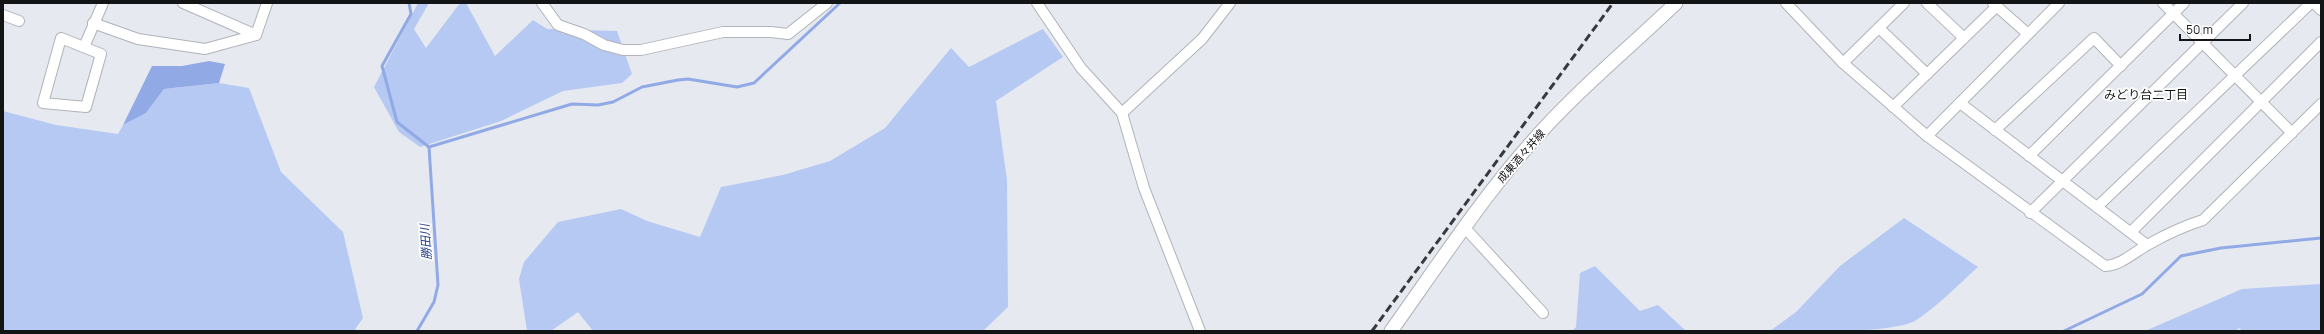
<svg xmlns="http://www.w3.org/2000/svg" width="2324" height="334" viewBox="0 0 2324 334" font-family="Manrope,'Noto Sans JP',sans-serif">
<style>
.green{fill:#b6c9f3}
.water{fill:#91aae6}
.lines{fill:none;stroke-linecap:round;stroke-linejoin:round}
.stream{stroke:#91aae6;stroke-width:3}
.minor-casing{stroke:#b0b3ba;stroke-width:12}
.major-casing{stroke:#b0b3ba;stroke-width:15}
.minor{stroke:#fff;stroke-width:10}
.major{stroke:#fff;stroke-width:13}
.rail{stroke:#38393c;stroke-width:3;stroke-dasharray:8 4;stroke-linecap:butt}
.labels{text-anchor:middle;stroke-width:3.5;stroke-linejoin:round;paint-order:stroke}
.street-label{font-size:11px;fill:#131416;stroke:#fff}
.neighbourhood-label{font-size:12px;fill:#131416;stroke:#fff}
.water-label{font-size:12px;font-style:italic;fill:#2b438b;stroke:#fff}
</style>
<rect width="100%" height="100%" fill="#e6e9f0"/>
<g class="green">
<polygon points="418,3 429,3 414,29 426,48 460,3 466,3 495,56 533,20 547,29 617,31 632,74 622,83 563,91 501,121 420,147 399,132 374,87"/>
<polygon points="1043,29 1063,57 996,101 1007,180 1008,307 983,331 593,331 578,312 551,331 527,331 519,279 524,262 558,222 621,209 647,221 700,237 721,187 783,175 830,161 885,128 951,48 969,67"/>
<polygon points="219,83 249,88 281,172 343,232 363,318 354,331 3,331 3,111 56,125 118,134 123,125 146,113 164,89"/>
<path d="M1904,218L1978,267C1958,285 1938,306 1915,321C1889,334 1804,331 1770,331L1796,312L1840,266Z"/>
<polygon points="1595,266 1640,311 1658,305 1686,331 1572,331 1576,327 1580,273"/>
<polygon points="2321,284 2321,331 2243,331 2239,328 2235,331 2145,331 2242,289"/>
</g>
<polygon class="water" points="209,61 225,64 219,83 164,89 146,113 123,125 152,66 182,66"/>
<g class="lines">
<g class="stream">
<polyline points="409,3 411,14 382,66 397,122 429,147"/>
<polyline points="429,147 572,104 598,105 613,102 642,87 678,80 688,79 737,87 754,83 840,3"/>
<polyline points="417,331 434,302 438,285 429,147"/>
<polyline points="2064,331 2142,294 2181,256 2221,248 2321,238"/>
</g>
<g class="minor-casing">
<g id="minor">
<polyline points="183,3 256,35"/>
<polyline points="542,3 558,25 584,34 604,45 623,50 641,50 723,32 771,32 788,34 827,3"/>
<polyline points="1037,3 1081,68 1122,113 1144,188 1200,331"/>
<path d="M1786,3L1843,63L1927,136L2105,266C2122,265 2134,252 2149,244C2167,234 2184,226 2203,220L2321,104"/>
<polyline points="1927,3 1964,38"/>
<polyline points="1993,3 2028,34"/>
<polyline points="2163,3 2292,133"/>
<polyline points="2314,3 2321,10"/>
<polyline points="3,15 19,21"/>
<polyline points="93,23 138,39 205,49 256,35"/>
<polyline points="1879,28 1927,74"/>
<polyline points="256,35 267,3"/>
<polygon points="61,38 101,54 86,107 43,103"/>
<polyline points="84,47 103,3"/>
<polyline points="1843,63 1904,3"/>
<polyline points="1960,103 2147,245"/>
<polyline points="1893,107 1997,6"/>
<polyline points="1122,113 1202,39 1230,3"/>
<polyline points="1995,130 2094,38 2121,66"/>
<polyline points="1927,136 2059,3"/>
<polyline points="2029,156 2184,3"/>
<polyline points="2097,207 2311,3"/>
<polyline points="2030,213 2243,3"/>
<polyline points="1465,228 1543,313"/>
<polyline points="2131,232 2321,42"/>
</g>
</g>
<g class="major-casing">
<path id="major" d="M1391,331C1436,268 1479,202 1530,144C1574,93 1627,50 1676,3"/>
</g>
<use href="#minor" class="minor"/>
<use href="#major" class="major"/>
<polyline class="rail" points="1372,331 1613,3"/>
</g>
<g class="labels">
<g class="street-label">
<text transform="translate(1521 156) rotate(-49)" y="4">成東酒々井線</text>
</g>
<g class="neighbourhood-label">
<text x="2146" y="99">みどり台二丁目</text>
</g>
<g class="water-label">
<text transform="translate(426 242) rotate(-94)" y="4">勝田川</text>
</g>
</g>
<rect width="2324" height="334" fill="none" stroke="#131416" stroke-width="8"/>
<path d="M2180 34v6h70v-6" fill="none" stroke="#131416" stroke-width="2"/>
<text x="2186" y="34" font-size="12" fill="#131416" stroke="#ffffff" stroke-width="3" paint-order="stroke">50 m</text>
</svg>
